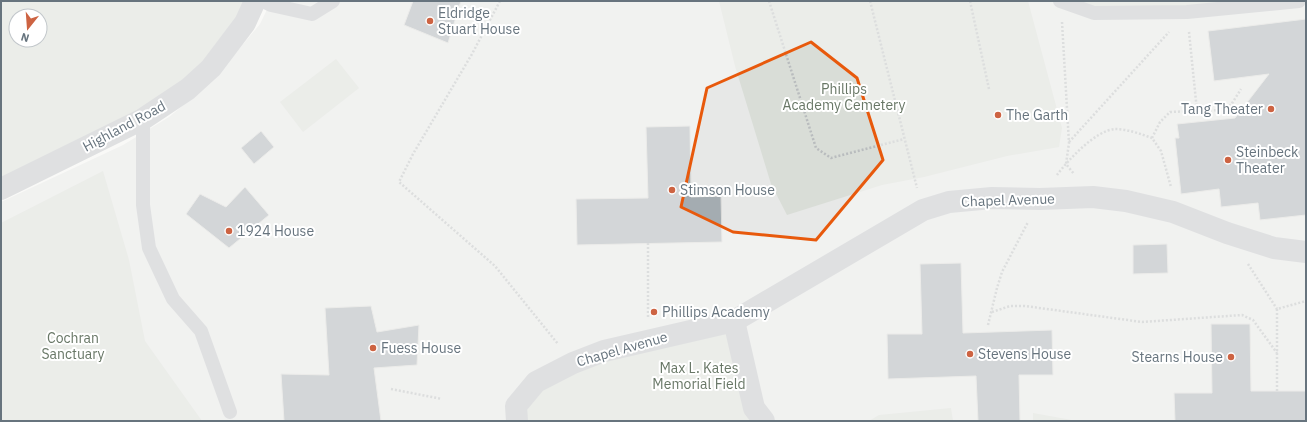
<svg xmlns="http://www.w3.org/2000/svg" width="1307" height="422" viewBox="0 0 1307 422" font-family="'IBM Plex Sans',sans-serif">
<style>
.built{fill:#e7e8e7}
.green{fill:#d9ddd7;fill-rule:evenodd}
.building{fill:#a4acb1;stroke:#dbdbd9}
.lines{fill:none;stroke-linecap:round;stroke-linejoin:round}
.path{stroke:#b9bcbe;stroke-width:2.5;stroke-dasharray:2 2;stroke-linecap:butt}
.service{stroke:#bfc2c6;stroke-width:14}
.minor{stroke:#bfc2c6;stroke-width:22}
.tertiary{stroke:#bfc2c6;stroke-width:22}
.marked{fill:none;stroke:#e8590c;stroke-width:3;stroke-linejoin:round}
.poi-dot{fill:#cd6342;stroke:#fff;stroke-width:1.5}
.labels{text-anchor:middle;stroke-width:4;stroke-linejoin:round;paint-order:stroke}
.poi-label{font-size:14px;fill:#67747e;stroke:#fff;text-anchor:start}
.park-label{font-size:14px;fill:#687766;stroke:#fff}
.street-label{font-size:14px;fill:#67747e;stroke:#fff}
</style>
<rect width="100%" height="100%" fill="#f9f9f7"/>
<polygon class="built" points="271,1 1306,1 1306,421 1,421 1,202 123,145 169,117 199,92 224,67 260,24"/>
<g class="green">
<path d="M1,1H255L211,68L1,189ZM16,16H40V40H16Z"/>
<polygon points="719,1 1028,1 1062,128 1059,147 1007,156 924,177 882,185 787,215 771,184 735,66"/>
<polygon points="1060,1 1299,1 1094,13"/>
<polygon points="336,59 359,88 303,132 280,102"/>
<polygon points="103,171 129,260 145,341 202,421 1,421 1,223"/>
<polygon points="734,321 764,421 517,421 536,382"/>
<polygon points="951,408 953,421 869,421 879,415"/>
<polygon points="1033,413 1077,421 1033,421"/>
</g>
<g class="building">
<polygon points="413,1 461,1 448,43 404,25"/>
<polygon points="1306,19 1306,215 1260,220 1258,203 1221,207 1219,189 1181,194 1175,138 1179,138 1177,124 1235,118 1269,74 1214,81 1208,31"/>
<polygon points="690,126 691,197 721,196 722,242 577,245 576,199 648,198 646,127"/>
<polygon points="261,131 274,147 254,164 241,148"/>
<polygon points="245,187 269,215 229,248 186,214 200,194 226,207"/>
<polygon points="1167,244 1168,273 1133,274 1133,245"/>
<polygon points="961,263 963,333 1052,330 1053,375 1019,375 1020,421 978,421 976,376 888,379 887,334 922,334 920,264"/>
<polygon points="371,306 377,332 419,325 417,365 374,368 381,421 284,421 281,374 329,375 325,308"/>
<polygon points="1211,324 1250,324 1251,391 1306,391 1306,421 1175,421 1174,393 1212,393"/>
</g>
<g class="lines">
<g class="path">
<polyline points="500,1 472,54 413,154 399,182 495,266 558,344"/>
<polyline points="769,1 816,148 831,158 904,139"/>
<polyline points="870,1 917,188"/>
<polyline points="970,1 989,89"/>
<polyline points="1062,22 1069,143 1066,164 1074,174"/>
<polyline points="1189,32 1197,111"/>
<polyline points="1152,138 1160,122 1170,112 1220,110 1231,105 1241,89"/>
<polyline points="1069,142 1169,32"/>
<path d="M1057,175C1068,160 1096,130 1115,129C1127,129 1141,134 1152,138L1161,151L1171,187"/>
<polyline points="1248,264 1277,309"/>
<polyline points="992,312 1010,306 1025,306 1142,322 1242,315 1253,320 1277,353"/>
<polyline points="648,317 648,243"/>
<polyline points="988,325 997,288 1002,272 1028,222"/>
<polyline points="391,389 442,399"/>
<polyline points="1277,391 1277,309 1306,301"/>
</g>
<g class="service">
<polyline points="263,1 271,5 312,14 333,1"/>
<polyline points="1060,1 1094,13 1187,12 1299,1"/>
<polyline points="143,119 143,205 149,248 173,299 201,331 230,412"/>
</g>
<g class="minor">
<polyline points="734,321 754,408 764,421"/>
<polyline points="517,421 516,406 536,382 573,363 604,351 734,321 923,210 949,202 992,198 1040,199 1093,197 1126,201 1173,212 1227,233 1274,248 1306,252"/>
</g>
<polyline class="tertiary" points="1,189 143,119 188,89 211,68 245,23 255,1"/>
</g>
<path d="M0 0H1307V422H0ZM811,42L857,78L883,160L816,240L733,232L681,207L707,88Z" fill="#f9f9f7" fill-opacity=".55" fill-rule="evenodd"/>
<path class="marked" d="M811,42L857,78L883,160L816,240L733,232L681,207L707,88Z"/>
<g class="poi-dot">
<circle cx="430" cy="21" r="4"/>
<circle cx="1271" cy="109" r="4"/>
<circle cx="998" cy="115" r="4"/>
<circle cx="1228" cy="160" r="4"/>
<circle cx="672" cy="190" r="4"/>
<circle cx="229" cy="231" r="4"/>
<circle cx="654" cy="312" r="4"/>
<circle cx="373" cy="348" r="4"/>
<circle cx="970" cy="354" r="4"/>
<circle cx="1231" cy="357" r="4"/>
</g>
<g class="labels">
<g class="poi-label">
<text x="438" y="18">Eldridge<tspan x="438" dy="16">Stuart House</tspan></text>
<text x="1263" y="114" text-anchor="end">Tang Theater</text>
<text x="1006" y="120">The Garth</text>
<text x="1236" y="157">Steinbeck<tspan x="1236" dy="16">Theater</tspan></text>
<text x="680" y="195">Stimson House</text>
<text x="237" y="236">1924 House</text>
<text x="662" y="317">Phillips Academy</text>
<text x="381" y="353">Fuess House</text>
<text x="978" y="359">Stevens House</text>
<text x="1223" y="362" text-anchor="end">Stearns House</text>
</g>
<g class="park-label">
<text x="844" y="94">Phillips<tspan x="844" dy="16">Academy Cemetery</tspan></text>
<text x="73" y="343">Cochran<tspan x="73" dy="16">Sanctuary</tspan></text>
<text x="699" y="373">Max L. Kates<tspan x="699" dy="16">Memorial Field</tspan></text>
</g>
<g class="street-label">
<text transform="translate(124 126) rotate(-28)" y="5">Highland Road</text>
<text transform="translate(1008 200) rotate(-2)" y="5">Chapel Avenue</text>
<text transform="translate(622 349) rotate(-16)" y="5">Chapel Avenue</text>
</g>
</g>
<rect width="1307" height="422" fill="none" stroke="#67747e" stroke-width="4"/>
<g transform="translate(28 28) rotate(197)"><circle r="19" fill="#ffffff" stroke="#c2c7cb"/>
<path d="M0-3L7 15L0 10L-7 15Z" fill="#cd6342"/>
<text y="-6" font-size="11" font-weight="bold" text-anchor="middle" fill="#67747e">N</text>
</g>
</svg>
